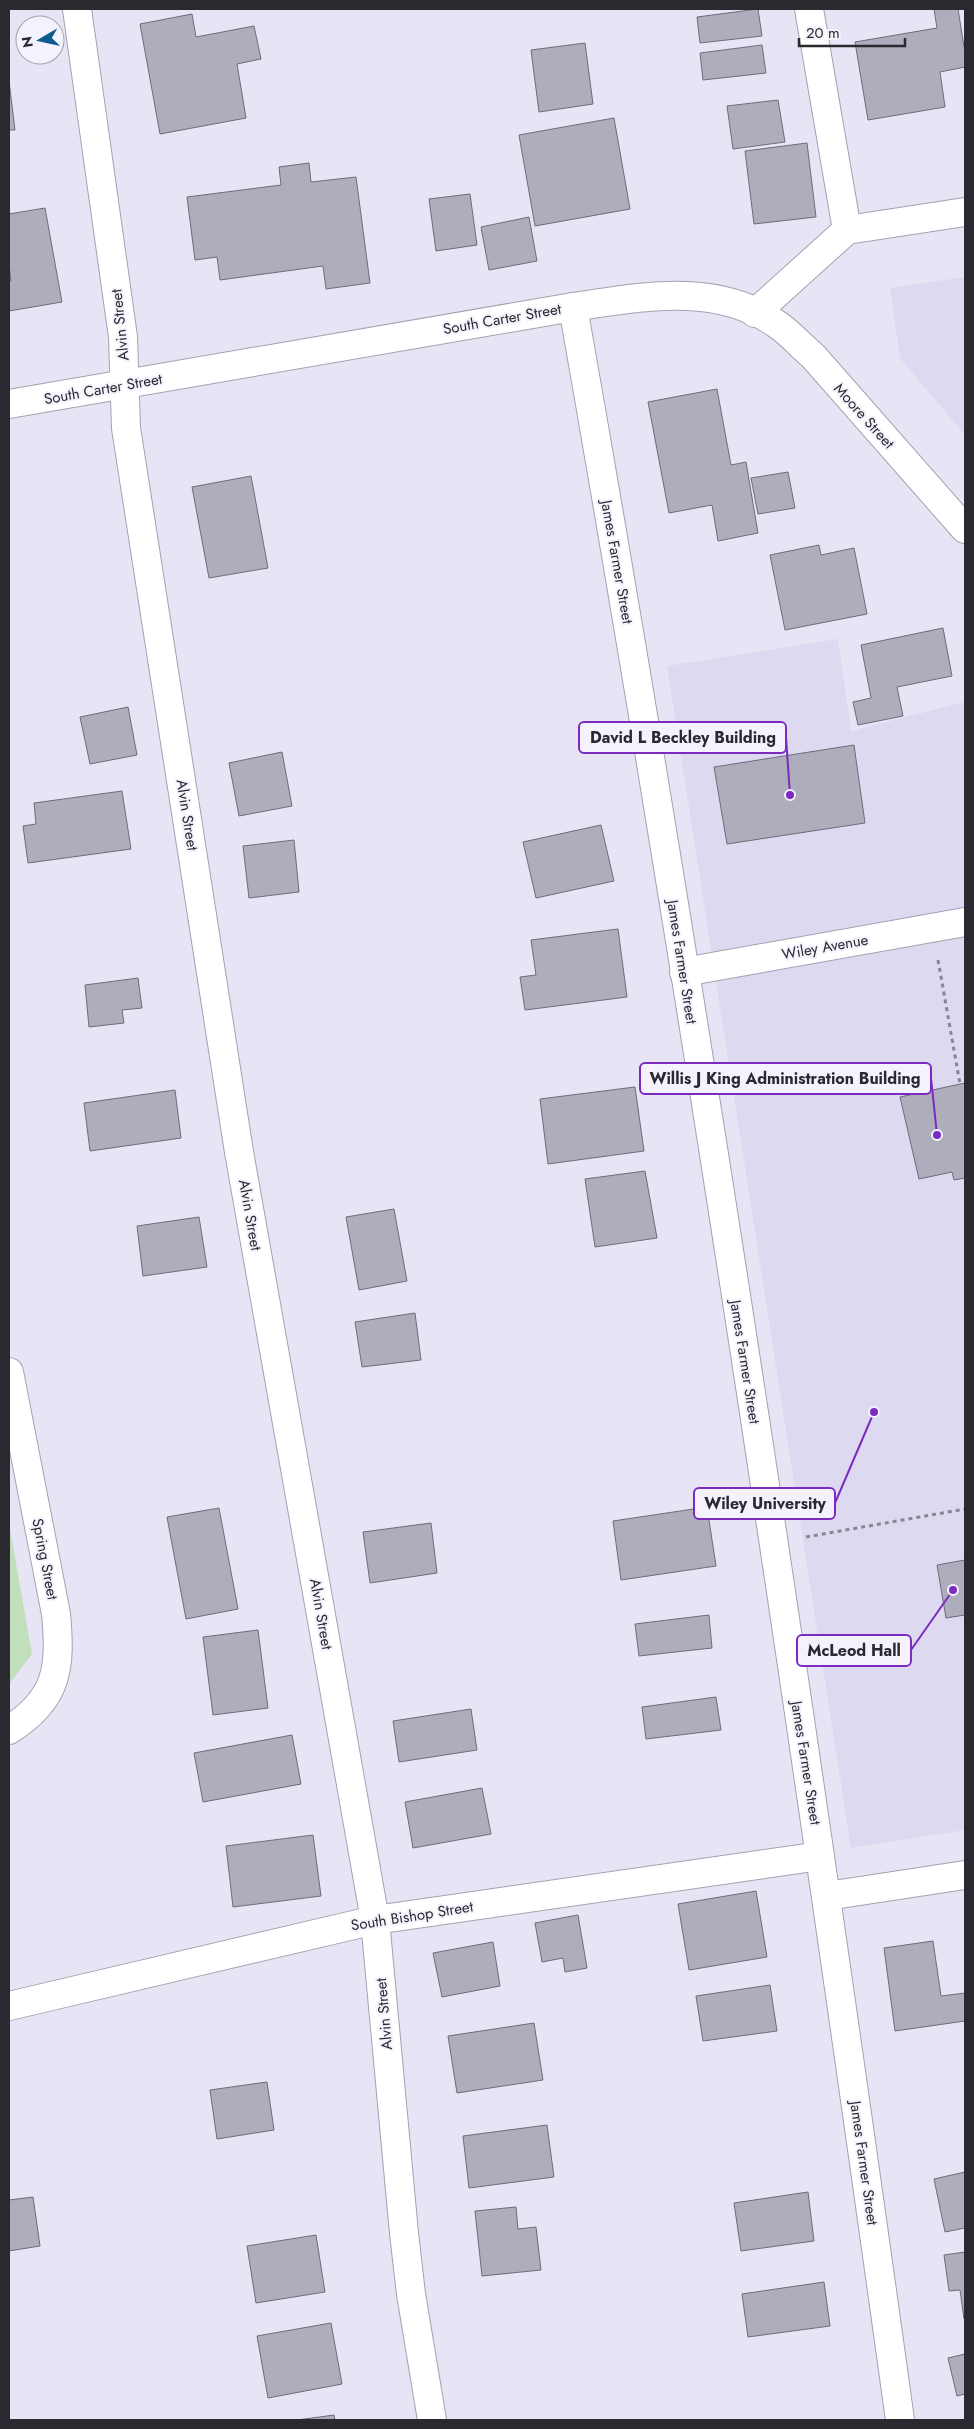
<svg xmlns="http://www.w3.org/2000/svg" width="974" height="2429" viewBox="0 0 974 2429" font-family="Jost,sans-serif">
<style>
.built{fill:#dcd9f1}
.green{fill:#c1dfbb}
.building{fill:#aeadbc;stroke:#6d6c7a}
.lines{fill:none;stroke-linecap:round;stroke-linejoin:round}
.minor-casing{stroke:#a4a2b1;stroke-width:30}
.tertiary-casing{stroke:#a4a2b1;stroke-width:30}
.path{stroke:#868590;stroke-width:3;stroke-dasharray:4 4;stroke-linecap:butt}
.minor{stroke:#fff;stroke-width:28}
.tertiary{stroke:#fff;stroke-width:28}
.labels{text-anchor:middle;stroke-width:4;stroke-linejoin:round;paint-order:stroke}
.street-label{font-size:15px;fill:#2a292f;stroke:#f4f3fd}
.leader{fill:none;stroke:#7b2cbf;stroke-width:2}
.callout-dot{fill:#7b2cbf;stroke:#f4f3fd;stroke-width:2}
.callout{fill:#f4f3fd;stroke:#7b2cbf;stroke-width:2}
.callout-label{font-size:16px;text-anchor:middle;font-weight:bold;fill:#2a292f}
</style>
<rect width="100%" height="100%" fill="#e6e4f5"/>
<g class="built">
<polygon points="965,277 965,435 900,358 890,288"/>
<polygon points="838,639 851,731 965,702 965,1830 851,1848 667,666"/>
</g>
<polygon class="green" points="9,1524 32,1654 9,1684"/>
<g class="building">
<polygon points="758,9 762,36 700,43 697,17"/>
<polygon points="934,9 958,9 965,53 965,67 940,72 945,107 868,120 855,42 937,28"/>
<polygon points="192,14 196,37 254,26 261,59 237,64 246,118 160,134 140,24"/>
<polygon points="585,43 593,104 539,112 531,50"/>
<polygon points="762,45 766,73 703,80 700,53"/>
<polygon points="9,81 15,130 9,130"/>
<polygon points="778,100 785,142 733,149 727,106"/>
<polygon points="614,118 630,209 535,226 519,135"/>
<polygon points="807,143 816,217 754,224 745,151"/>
<polygon points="309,163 311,182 356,177 370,283 326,289 323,266 220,280 217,257 195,260 187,197 281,185 279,167"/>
<polygon points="470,194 477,245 436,251 429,199"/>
<polygon points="45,208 62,302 9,311 9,281 11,281 9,265 9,214"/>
<polygon points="529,217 537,261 489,270 481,227"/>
<polygon points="717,389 731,465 746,462 758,533 718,541 712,505 669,513 648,402"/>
<polygon points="788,472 795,508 758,514 751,478"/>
<polygon points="251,476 268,568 209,578 192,487"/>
<polygon points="819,545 821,555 854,548 867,614 785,630 770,555"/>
<polygon points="943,628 952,676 897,687 903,716 858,725 853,702 871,698 861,645"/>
<polygon points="128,707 137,755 90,764 80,717"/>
<polygon points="854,745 865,823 727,844 714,767"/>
<polygon points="282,752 292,806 239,816 229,763"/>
<polygon points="122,791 131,849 28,863 23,826 36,824 34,803"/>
<polygon points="601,825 614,881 536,898 523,842"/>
<polygon points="294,840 299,892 249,898 243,846"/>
<polygon points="618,929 627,997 525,1010 520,977 536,975 531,940"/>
<polygon points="138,978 142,1008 122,1010 124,1023 89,1027 85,985"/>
<polygon points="965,1083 965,1178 954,1180 952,1172 919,1179 900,1097"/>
<polygon points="635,1087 644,1151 548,1164 540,1099"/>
<polygon points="175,1090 181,1138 90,1151 84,1103"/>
<polygon points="645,1171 657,1238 595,1247 585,1179"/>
<polygon points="394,1209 407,1281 359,1290 346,1217"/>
<polygon points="199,1217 207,1267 143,1276 137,1226"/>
<polygon points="415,1313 421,1360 362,1367 355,1322"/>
<polygon points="707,1507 716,1566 621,1580 613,1521"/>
<polygon points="219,1508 238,1609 186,1619 167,1517"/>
<polygon points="431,1523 437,1573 370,1583 363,1532"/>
<polygon points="965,1560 965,1615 946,1618 937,1565"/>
<polygon points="709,1615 712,1648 639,1656 635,1624"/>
<polygon points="258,1630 268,1708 213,1715 203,1637"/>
<polygon points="716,1697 721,1730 646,1739 642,1707"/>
<polygon points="471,1709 477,1750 399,1762 393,1721"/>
<polygon points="292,1735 301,1784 203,1802 194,1753"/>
<polygon points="482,1788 491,1834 413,1848 405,1802"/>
<polygon points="313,1835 321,1896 233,1907 226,1846"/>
<polygon points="756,1891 767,1957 689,1970 678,1904"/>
<polygon points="578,1915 587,1968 565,1972 563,1958 542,1962 535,1923"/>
<polygon points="933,1941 941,1996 965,1993 965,2021 895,2031 884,1948"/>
<polygon points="493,1942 500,1986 442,1997 433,1953"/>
<polygon points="770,1985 777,2031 703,2041 696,1996"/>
<polygon points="534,2023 543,2080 457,2093 448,2036"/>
<polygon points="267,2082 274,2130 217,2139 210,2090"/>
<polygon points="547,2125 554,2177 469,2188 463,2136"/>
<polygon points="965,2172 965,2228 945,2232 934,2179"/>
<polygon points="808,2192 814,2241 741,2251 734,2203"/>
<polygon points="33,2197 40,2246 9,2251 9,2200"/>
<polygon points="516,2207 518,2229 536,2227 541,2270 482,2276 475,2211"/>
<polygon points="316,2235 325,2292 256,2303 247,2246"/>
<polygon points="965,2252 965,2319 964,2319 960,2290 949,2291 944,2255"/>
<polygon points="824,2282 830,2326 748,2337 742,2294"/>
<polygon points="331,2323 342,2384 268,2398 257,2336"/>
<polygon points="965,2354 965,2394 957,2396 948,2358"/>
<polygon points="334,2415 335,2420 345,2420 297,2420"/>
</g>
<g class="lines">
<g class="minor-casing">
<g id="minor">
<polyline points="77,9 123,337 126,428 239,1152 375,1920 404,2233 411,2294 432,2420"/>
<polyline points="809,9 847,230"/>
<path d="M573,307C697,1009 802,1714 900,2420"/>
<polyline points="755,313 847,230 965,212"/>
<polyline points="684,972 965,922"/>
<path d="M9,1372L56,1614C61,1668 58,1699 9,1730"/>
<polyline points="827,1896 965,1875"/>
<polyline points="9,2006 375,1920 820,1856"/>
</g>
</g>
<g class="tertiary-casing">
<path id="tertiary" d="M9,404L573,307C642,297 717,281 778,325C791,334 801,346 813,356L965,529"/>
</g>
<g class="path">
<polyline points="938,960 960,1084"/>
<polyline points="806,1537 965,1509"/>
</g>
<use href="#minor" class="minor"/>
<use href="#tertiary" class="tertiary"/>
</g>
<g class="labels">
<g class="street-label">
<text transform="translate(502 319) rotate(-10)" y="5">South Carter Street</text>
<text transform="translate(120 325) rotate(-96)" y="5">Alvin Street</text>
<text transform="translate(103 389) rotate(-10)" y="5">South Carter Street</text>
<text transform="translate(864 416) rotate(48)" y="5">Moore Street</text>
<text transform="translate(617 562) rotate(80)" y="5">James Farmer Street</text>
<text transform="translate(187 815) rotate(81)" y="5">Alvin Street</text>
<text transform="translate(825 947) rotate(-10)" y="5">Wiley Avenue</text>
<text transform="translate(682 962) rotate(81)" y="5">James Farmer Street</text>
<text transform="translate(250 1215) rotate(80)" y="5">Alvin Street</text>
<text transform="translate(745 1362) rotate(81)" y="5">James Farmer Street</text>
<text transform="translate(45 1559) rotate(79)" y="5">Spring Street</text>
<text transform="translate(321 1614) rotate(80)" y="5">Alvin Street</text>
<text transform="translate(806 1763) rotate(81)" y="5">James Farmer Street</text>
<text transform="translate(412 1916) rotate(-9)" y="5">South Bishop Street</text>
<text transform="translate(384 2014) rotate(-95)" y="5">Alvin Street</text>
<text transform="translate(864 2163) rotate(82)" y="5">James Farmer Street</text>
</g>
</g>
<path class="leader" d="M790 795L786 737M937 1135L931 1078M874 1412L835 1503M953 1590L911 1650"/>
<g class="callout-dot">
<circle cx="790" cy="795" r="5"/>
<circle cx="937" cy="1135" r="5"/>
<circle cx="874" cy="1412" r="5"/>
<circle cx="953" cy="1590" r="5"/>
</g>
<g class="callout">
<rect x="579" y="722" width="207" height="31" rx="5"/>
<rect x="640" y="1063" width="291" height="31" rx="5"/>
<rect x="694" y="1488" width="141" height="31" rx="5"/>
<rect x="797" y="1635" width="114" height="31" rx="5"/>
</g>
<g class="callout-label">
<text x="683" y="743">David L Beckley Building</text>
<text x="785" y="1084">Willis J King Administration Building</text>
<text x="765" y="1509">Wiley University</text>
<text x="854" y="1656">McLeod Hall</text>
</g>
<rect width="974" height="2429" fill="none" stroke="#2a292f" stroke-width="20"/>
<g transform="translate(40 40) rotate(261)"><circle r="24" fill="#f4f3fd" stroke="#a3a2ab"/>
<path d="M0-4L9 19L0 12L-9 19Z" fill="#0e5c8f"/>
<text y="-8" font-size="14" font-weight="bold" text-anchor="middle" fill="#2a292f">N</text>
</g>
<path d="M799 38v8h106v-8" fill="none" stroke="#2a292f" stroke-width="2.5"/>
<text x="806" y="38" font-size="15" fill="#2a292f" stroke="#f4f3fd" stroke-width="4" paint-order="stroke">20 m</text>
</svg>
